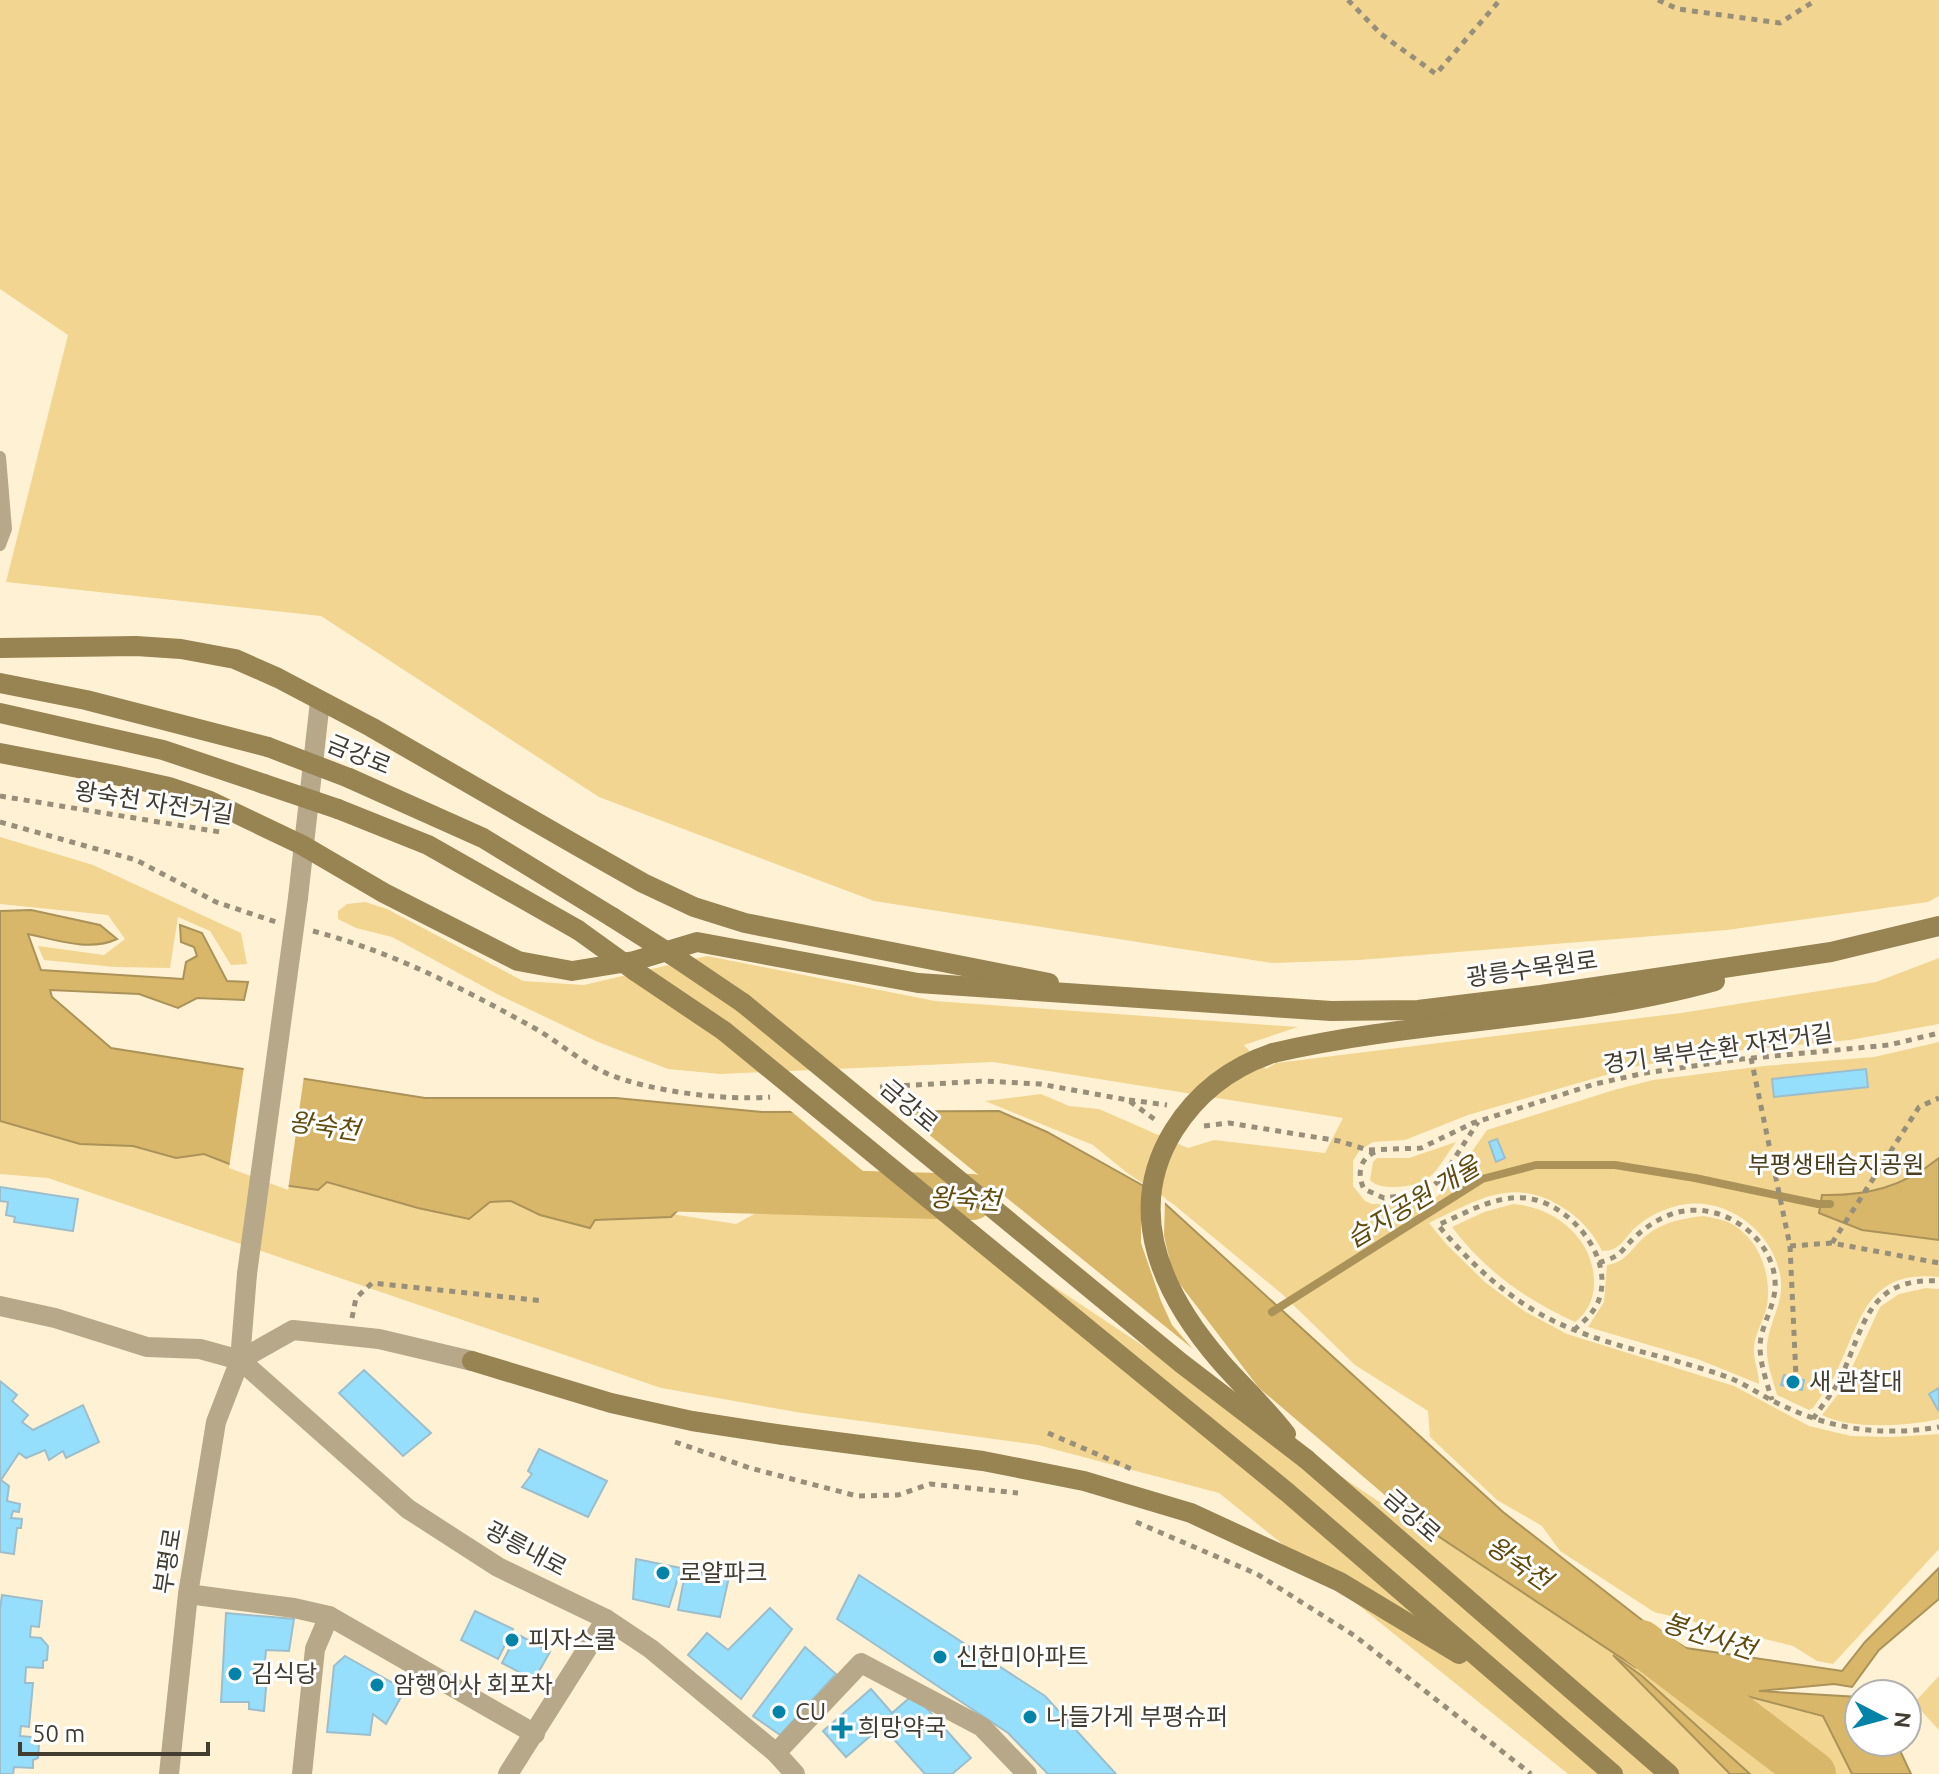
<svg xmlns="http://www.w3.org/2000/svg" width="1939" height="1774" viewBox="0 0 1939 1774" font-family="Ubuntu,'Noto Sans KR',sans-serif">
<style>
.green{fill:#f2d591}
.water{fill:#d8b76a;stroke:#ab9259;stroke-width:2}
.pier{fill:#fff2d4}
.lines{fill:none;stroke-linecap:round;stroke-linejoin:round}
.stream{stroke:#ab9259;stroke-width:8}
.river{stroke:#d8b76a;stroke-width:46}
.building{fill:#96dffc;stroke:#9cbecc;stroke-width:2}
.path{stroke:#988f7b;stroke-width:5;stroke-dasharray:6 6;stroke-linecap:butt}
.lane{stroke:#b6a888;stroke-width:12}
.street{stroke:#b6a888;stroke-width:20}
.secondary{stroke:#988353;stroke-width:20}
.street-bridge{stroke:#b6a888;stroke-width:20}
.secondary-bridge{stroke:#988353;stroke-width:20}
.poi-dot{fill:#0383a7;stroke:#fff;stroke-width:3}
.labels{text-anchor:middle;stroke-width:6;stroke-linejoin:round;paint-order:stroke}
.street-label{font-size:24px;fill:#423c31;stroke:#fff}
.park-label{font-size:24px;fill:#4b3d1b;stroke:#fff}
.poi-label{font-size:24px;fill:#423c31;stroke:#fff;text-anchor:start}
.water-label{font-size:26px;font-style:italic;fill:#614a0d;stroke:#fff}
</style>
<rect width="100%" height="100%" fill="#fff2d4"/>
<g class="green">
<polygon points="0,0 1939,0 1939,896 1928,902 1727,930 1359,960 1272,963 874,901 599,797 321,616 6,582 68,335 0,289"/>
<polygon points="0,837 93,865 241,933 247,964 231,965 210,931 178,917 170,968 115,967 44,960 38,946 104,955 125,939 108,915 0,904"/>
<path d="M365,902L387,909L523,981L584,985L707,956L935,1001L1298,1027L1244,1045L1266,1069L1276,1063L1681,1013L1876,982L1939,958V1024L1850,1040L1744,1050L1637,1066L1468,1115L1405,1140L1373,1142L1360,1150L1353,1161V1186L1365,1201L1372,1204L1423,1203L1435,1198L1444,1191L1487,1130L1614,1090L1653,1080L1764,1066L1874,1057L1939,1042V1277C1868,1269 1861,1319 1837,1371C1831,1384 1821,1396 1813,1408L1809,1410L1777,1395C1773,1379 1766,1363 1767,1347C1768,1324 1783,1305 1781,1281C1776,1231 1722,1191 1673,1207C1659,1211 1646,1218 1635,1228C1623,1239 1621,1251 1602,1251C1594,1234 1581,1219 1565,1209C1514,1175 1478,1200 1429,1223L1447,1245L1486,1283L1524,1311L1567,1334L1734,1386L1809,1426L1851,1436L1891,1437L1939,1434V1549L1833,1664L1817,1661L1793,1646L1654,1612L1560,1551L1542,1526L1497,1500L1430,1437L1428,1411L1355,1365L1282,1294L1173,1204L1126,1172L1093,1145L985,1101L1041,1094L1069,1106L1099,1109L1188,1148L1214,1140L1325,1153L1343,1118L993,1062L720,1074L668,1069L598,1042L497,994L392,937L356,928L338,919V911L347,904Z"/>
<polygon points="0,1110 736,1224 819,1178 974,1157 1692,1674 1833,1704 1865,1774 1568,1774 1219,1493 1038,1445 802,1413 661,1388 48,1178 0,1174"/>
<path d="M1456,1142C1434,1172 1433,1186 1393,1187C1384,1187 1376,1186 1370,1180L1373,1162L1377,1158H1409Z"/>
<path d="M1513,1204C1555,1207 1595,1239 1594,1284C1594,1299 1587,1313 1575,1322C1526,1300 1484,1270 1452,1227L1484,1212Z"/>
<path d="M1704,1216C1712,1218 1721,1219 1728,1222C1759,1237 1772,1274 1767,1306C1764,1320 1755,1333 1754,1347C1753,1360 1759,1371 1759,1384L1700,1360L1588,1327L1604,1302L1607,1265C1628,1262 1632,1246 1648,1234C1664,1222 1684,1218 1704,1216Z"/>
<path d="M1926,1288L1939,1289V1419C1909,1426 1850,1430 1822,1415L1842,1389L1880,1307L1899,1294Z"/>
<polygon points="1939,1676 1939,1730 1914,1703"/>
</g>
<g class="water">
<path d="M31,910L100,925L117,939C89,952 57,940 28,934L41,970L183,979L186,962L197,956L194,947L181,942L180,925L202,933L227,981L248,982L244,1000L197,998L178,1008L139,994L50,990L52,997L111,1048L425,1098H616L762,1112L999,1111L1047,1132L1149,1189L1503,1512L1642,1620L1686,1648L1842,1671L1865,1642L1939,1568V1599L1879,1650L1852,1687L1834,1684L1759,1691L1859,1697V1742H1896L1911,1774H1852L1823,1716L1635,1667L1009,1251L911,1193L759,1183L716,1182L720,1206L684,1204L671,1217L595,1220L590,1228L540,1215L511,1201L490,1202L469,1219L418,1208L327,1182L318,1190L283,1185L204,1154L176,1158L133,1146L80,1144L0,1121V911Z"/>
<path d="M1939,1158V1240L1862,1230L1819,1213L1822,1195C1867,1196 1903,1187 1939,1158Z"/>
<polygon points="1613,1655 1642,1676 1750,1774 1730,1774"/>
</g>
<g class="pier">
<polygon points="244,1067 304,1076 288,1190 229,1168"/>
<polygon points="786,1107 895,1107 1193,1349 1172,1325 1161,1301 1141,1243 1141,1203 1145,1182 1151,1186 1165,1198 1164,1236 1171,1266 1179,1283 1259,1388 1440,1542 1006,1255 909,1197 893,1196"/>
</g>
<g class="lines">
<polyline class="stream" points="1272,1312 1482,1179 1536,1165 1615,1165 1695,1178 1818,1204 1830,1204"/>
<g class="river">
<polyline points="656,1188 972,1197"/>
<polyline points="1641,1643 1813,1774"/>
</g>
</g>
<g class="building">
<polygon points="1866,1069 1868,1087 1774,1097 1772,1079"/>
<polygon points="1497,1139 1505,1158 1496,1162 1489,1142"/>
<polygon points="0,1187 78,1199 73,1231 14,1222 15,1217 6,1215 8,1202 0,1201"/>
<polygon points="364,1370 431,1433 403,1456 339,1393"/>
<polygon points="1784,1375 1804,1380 1802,1390 1781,1385"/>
<polygon points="0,1381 17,1395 12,1401 28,1415 22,1422 33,1430 83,1405 99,1442 66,1458 63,1451 49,1460 45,1450 26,1458 19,1453 1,1480 9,1486 7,1501 20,1504 19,1512 13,1511 11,1518 22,1519 21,1528 17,1528 14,1554 0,1552"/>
<polygon points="1939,1388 1939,1409 1938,1410 1929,1394"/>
<polygon points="539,1449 607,1481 588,1517 522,1487 532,1474 528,1471"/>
<polygon points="636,1559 681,1568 669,1607 633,1599"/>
<polygon points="686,1569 729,1577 720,1617 678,1610"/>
<polygon points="859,1575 1045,1696 1116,1774 1048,1774 1008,1733 837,1619"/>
<polygon points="2,1595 42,1601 39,1627 31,1626 30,1637 41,1638 48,1646 47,1660 43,1661 43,1668 26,1667 25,1683 33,1683 29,1727 21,1726 20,1736 31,1737 39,1745 38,1758 33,1760 33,1768 14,1767 13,1774 0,1774 0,1609"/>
<polygon points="770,1608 792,1629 741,1699 688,1655 707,1633 728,1650"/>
<polygon points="475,1611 513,1629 498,1659 461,1640"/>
<polygon points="226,1613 294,1619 289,1651 266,1650 263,1683 266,1688 264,1711 249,1709 249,1702 221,1702"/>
<polygon points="517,1634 550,1652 534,1680 502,1663"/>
<polygon points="805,1647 836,1674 780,1735 753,1716"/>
<polygon points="345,1656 405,1690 386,1724 373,1714 370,1735 327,1732 334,1666"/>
<polygon points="871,1689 892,1713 914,1694 971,1758 952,1774 925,1774 882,1726 846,1757 823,1731"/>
</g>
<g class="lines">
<g class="path">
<polyline points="1348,0 1381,34 1436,74 1500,0"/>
<polyline points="1658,0 1678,9 1780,23 1816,0"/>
<polyline points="0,796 220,832"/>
<polyline points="0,822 136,860 216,902 276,922"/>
<path d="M313,931C393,952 464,989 536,1029C560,1043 582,1063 608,1074C649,1091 726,1101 770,1097"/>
<polyline points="1751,1058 1790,1246 1796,1377"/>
<polyline points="880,1087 984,1081 1040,1084 1128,1100 1157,1121"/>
<polyline points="1129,1100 1167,1105"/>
<polyline points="1204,1126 1229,1123 1339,1141 1368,1150 1421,1148 1473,1123 1595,1084 1645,1073 1742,1059 1889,1045 1939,1033"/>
<path d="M1375,1152C1359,1159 1357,1175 1364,1189L1384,1198L1425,1193L1441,1179L1478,1122"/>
<polyline points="1832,1243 1919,1107 1939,1098"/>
<polyline points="1790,1246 1832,1243 1939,1263"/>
<path d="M1599,1263C1604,1261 1611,1259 1616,1256C1621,1253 1625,1247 1629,1243C1641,1230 1658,1218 1675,1213C1719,1200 1771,1234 1775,1280C1777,1305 1761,1323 1760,1346C1760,1364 1767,1383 1772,1400"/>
<polyline points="352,1318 356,1298 372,1283 544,1301"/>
<path d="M1574,1330C1583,1322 1593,1314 1598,1302C1616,1258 1570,1203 1526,1198C1495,1195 1466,1213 1438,1225C1475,1269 1518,1308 1572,1329C1623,1350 1679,1359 1730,1378C1745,1384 1759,1394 1773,1401C1829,1429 1878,1437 1939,1427"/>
<path d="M1813,1419C1822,1405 1834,1392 1841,1377C1865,1325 1868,1277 1939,1281"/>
<polyline points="1048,1433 1136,1471"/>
<polyline points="675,1442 750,1468 857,1496 898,1495 930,1484 1018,1493"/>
<polyline points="1136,1522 1257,1574 1355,1636 1531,1774"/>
</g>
<polyline class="lane" points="0,457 6,529 0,545"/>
<g class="street">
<polyline points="298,898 320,701"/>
<polyline points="0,1306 55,1318 147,1347 200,1349 240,1360 408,1509 498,1567 606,1619 651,1649 776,1753 795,1774"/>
<polyline points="240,1360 293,1330 379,1339 472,1361"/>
<polyline points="188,1594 294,1608 329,1616"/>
<polyline points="776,1753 861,1663 982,1727 1027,1774"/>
<polyline points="169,1774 188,1594 216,1422 240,1360 247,1274"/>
<polyline points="302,1774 315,1649 329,1616 535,1734"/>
<polyline points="508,1774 606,1619"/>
</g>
<g class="secondary">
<polyline points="0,648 136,646 181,649 235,659 278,678 371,727 576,845 643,883 694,907 745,923 1049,983"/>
<polyline points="0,683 86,700 268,747"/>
<polyline points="0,713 163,750 264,784"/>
<polyline points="0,753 115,775 169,787 210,801 302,845 384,893 518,961 572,971 634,961 697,942 918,983 1331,1011 1418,1010 1541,995 1831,952 1939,926"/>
<polyline points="349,778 483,838 612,917"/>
<polyline points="338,809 428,845 578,930"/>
<polyline points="672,955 743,1003"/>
<polyline points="635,971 724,1031"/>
<path d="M1273,1053C1419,1019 1570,1021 1715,981"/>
<polyline points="472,1361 611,1403 692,1421 783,1435"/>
<polyline points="1306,1459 1669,1774"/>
</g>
<polyline class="street-bridge" points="247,1274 298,898"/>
<g class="secondary-bridge">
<polyline points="268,747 349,778"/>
<polyline points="264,784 338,809"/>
<polyline points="612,917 672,955"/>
<polyline points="578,930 635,971"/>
<polyline points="743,1003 1181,1363 1306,1459"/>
<polyline points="724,1031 1288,1493 1613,1774"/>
<path d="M1273,1053C1231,1067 1198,1092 1174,1130C1123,1212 1163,1295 1221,1362C1242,1386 1266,1408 1286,1434"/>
<polyline points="783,1435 983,1461 1084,1481 1191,1513 1340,1582 1459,1654"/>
</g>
</g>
<g class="poi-dot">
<circle cx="1793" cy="1382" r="8"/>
<circle cx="663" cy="1573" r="8"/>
<circle cx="512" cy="1640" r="8"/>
<circle cx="940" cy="1657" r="8"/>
<circle cx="235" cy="1674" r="8"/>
<circle cx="377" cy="1685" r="8"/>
<circle cx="779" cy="1712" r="8"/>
<circle cx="1030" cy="1717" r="8"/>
<path d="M838 1716h8v8h8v8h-8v8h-8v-8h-8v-8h8z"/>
</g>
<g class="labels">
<g class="street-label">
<text transform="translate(359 755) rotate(22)" y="8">금강로</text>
<text transform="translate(154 803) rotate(9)" y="8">왕숙천 자전거길</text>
<text transform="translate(1532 969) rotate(-8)" y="8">광릉수목원로</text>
<text transform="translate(1718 1049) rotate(-8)" y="8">경기 북부순환 자전거길</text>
<text transform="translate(909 1106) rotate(40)" y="8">금강로</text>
<text transform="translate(1412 1516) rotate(41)" y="8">금강로</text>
<text transform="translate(526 1549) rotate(28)" y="8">광릉내로</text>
<text transform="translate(168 1561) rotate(-81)" y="8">부평로</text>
</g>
<g class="park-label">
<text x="1836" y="1173">부평생태습지공원</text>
</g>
<g class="poi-label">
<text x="1809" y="1390">새 관찰대</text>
<text x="679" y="1581">로얄파크</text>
<text x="528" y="1648">피자스쿨</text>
<text x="956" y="1665">신한미아파트</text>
<text x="251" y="1682">김식당</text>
<text x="393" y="1693">암행어사 회포차</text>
<text x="795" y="1720">CU</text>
<text x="1046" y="1725">나들가게 부평슈퍼</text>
<text x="858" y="1736">희망약국</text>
</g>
<g class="water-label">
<text transform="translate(324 1126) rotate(8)" y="9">왕숙천</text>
<text transform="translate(965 1199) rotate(3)" y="9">왕숙천</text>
<text transform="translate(1413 1202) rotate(-31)" y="9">습지공원 개울</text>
<text transform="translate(1519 1563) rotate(35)" y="9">왕숙천</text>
<text transform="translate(1709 1636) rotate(18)" y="9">봉선사천</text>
</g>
</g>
<g transform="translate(1883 1718) rotate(96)"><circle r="38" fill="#ffffff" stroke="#b3b1ad" stroke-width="2"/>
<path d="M0-6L14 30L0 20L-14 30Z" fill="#0383a7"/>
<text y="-12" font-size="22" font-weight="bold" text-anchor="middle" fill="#423c31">N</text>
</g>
<path d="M20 1742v12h188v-12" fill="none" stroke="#423c31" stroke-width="4"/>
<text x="32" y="1742" font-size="24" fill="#423c31" stroke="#ffffff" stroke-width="6" paint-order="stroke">50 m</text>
</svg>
